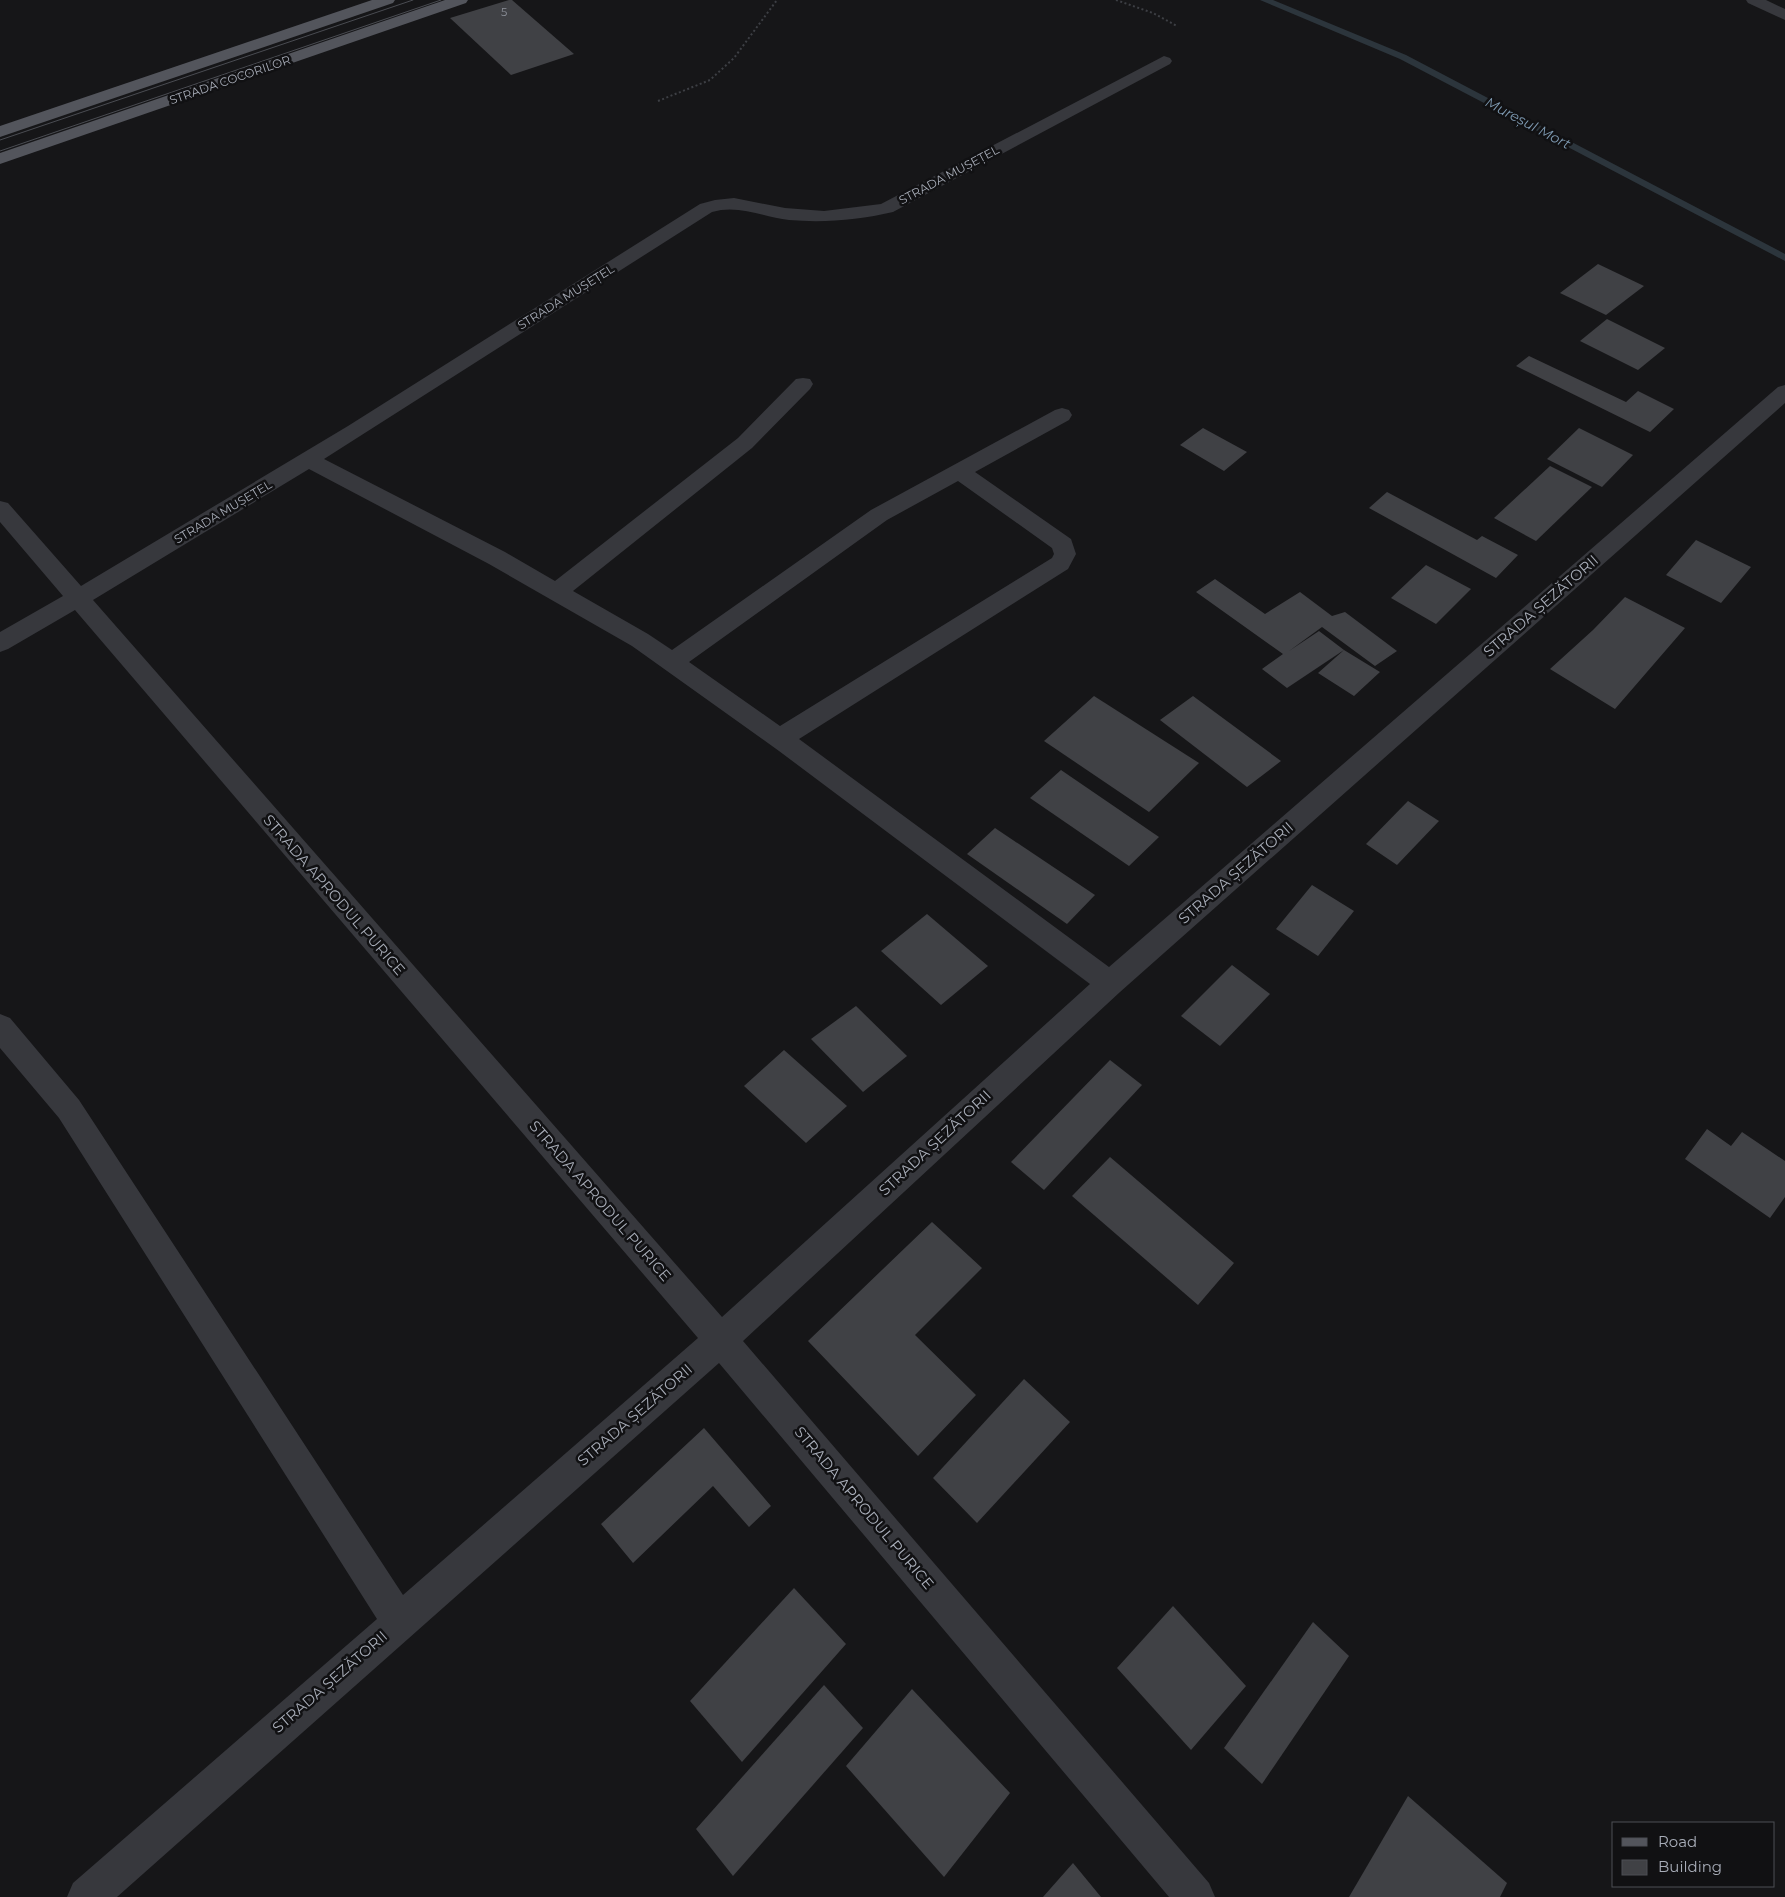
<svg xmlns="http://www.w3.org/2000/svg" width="1785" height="1897" viewBox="0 0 1785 1897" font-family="Montserrat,sans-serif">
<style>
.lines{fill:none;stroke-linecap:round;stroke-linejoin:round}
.stream{fill:#2c353c;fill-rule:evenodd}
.building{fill:#404145}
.path{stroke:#3d3f44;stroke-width:2;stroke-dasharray:2 2.5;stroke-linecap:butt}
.minor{fill:#37383d;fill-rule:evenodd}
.major{fill:#53555c;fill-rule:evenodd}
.tram{stroke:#4a4c52;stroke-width:1}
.labels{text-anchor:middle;stroke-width:5;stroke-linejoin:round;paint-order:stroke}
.far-number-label{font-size:11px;fill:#8e929b}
.far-street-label{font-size:12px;fill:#a8adb8;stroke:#111113}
.far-water-label{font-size:14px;font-style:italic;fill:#7f9bb3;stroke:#111113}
.street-label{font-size:15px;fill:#a8adb8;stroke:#111113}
</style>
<rect width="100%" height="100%" fill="#161618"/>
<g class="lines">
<polygon class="stream" points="1260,0 1273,0 1406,55 1785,254 1785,261 1400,59"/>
</g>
<g class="building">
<polygon points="509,0 512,0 574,54 511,75 450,18"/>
<polygon points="1598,264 1644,286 1606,315 1560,293"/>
<polygon points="1607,319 1665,348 1638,370 1580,341"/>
<polygon points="1529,356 1626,402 1638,391 1674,409 1650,432 1516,366"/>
<polygon points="1203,428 1247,452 1224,471 1180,445"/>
<polygon points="1579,428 1633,455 1602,487 1547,459"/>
<polygon points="1550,466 1592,487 1536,541 1494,518"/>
<polygon points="1387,492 1477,540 1482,536 1518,555 1496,578 1369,508"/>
<polygon points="1696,540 1751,567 1721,603 1666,575"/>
<polygon points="1426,565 1471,589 1436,624 1391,598"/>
<polygon points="1215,579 1265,614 1300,592 1332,616 1345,612 1397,651 1375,666 1322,627 1289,651 1319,631 1344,650 1380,672 1354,696 1318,673 1344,650 1287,688 1262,669 1283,654 1196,592"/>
<polygon points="1625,597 1685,628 1615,709 1550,669 1593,630"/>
<polygon points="1094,696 1199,763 1149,812 1044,741"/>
<polygon points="1193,696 1281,761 1247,787 1160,720"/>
<polygon points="1061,770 1159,837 1129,866 1030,798"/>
<polygon points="1408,801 1439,821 1397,865 1366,844"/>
<polygon points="995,828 1095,895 1067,924 967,854"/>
<polygon points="1312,885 1354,911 1318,956 1276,929"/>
<polygon points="927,914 988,966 941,1005 881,951"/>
<polygon points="1232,965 1270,994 1220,1046 1181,1016"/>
<polygon points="856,1006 907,1056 863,1092 811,1039"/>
<polygon points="784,1050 847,1106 806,1143 744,1086"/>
<polygon points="1110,1060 1142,1085 1044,1190 1011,1162"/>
<polygon points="1707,1129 1731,1146 1742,1132 1785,1161 1785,1197 1770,1218 1685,1159"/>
<polygon points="1110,1157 1234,1263 1198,1305 1072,1196"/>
<polygon points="932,1222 982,1268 915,1335 976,1395 918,1456 808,1341"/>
<polygon points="1024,1379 1070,1422 977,1523 933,1478"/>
<polygon points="704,1428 771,1506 749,1527 713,1486 633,1563 601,1524"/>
<polygon points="794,1588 846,1644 742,1762 690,1701"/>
<polygon points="1173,1606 1246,1686 1191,1750 1117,1668"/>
<polygon points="1313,1622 1349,1656 1262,1784 1224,1748"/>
<polygon points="824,1685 863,1728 733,1876 696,1829"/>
<polygon points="912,1689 1010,1793 944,1877 846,1766"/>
<polygon points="1408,1796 1507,1883 1500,1897 1349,1897"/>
<polygon points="1073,1863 1101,1897 1043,1897"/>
</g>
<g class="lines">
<g class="path">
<polyline points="1116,0 1153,13 1177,26"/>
<polyline points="658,101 710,80 734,58 777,0"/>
</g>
<g class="minor">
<polygon points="1746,0 1766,0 1785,9 1785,20 1748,3"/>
<path d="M1164,56L1170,58L1172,61L1170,64L893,212C859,220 824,223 789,220C764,217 738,204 712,212L324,459L505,552L555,581L738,438L796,379L803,378L810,379L813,384L810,389L752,448L573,591L648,634L672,650L871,510L1055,410L1062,408L1069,410L1072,415L1069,420L975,472L1071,539L1076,554L1068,569L799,739L1109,967L1778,387L1785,385V403L1120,992L743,1341L1209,1883L1215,1897H1169L719,1363L117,1897H67L73,1883L377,1619L59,1118L0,1048V1014L10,1018L79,1100L403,1595L698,1338L75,610L8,649L0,652V632L63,596L0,522V501L8,503L81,586L348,426L700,204L715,200L734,198L785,208L824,211L881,204ZM309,469L489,564L632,646L779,751L1090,984L722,1317L93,600ZM958,481L1052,548L1054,554L1052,558L780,726L689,662L887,520Z"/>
</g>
<g class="major">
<polygon points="372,0 395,0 393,3 0,137 0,126"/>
<polygon points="445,0 468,0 466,3 0,164 0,153"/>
</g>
<g class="tram">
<polyline points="0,140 413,0"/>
<polyline points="0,151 441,0"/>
</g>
</g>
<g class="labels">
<g class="far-number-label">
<text x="504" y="16">5</text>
</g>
<g class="far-street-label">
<text transform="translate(230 80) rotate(-19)" y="4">STRADA COCORILOR</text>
<text transform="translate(949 175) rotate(-28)" y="4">STRADA MUȘEȚEL</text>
<text transform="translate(566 297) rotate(-32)" y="4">STRADA MUȘEȚEL</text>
<text transform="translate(223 512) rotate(-31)" y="4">STRADA MUȘEȚEL</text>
</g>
<g class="far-water-label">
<text transform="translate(1528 123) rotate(28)" y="5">Mureșul Mort</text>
</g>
<g class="street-label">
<text transform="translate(1541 606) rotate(-41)" y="5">STRADA ȘEZĂTORII</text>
<text transform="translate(1236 873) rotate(-41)" y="5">STRADA ȘEZĂTORII</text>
<text transform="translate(334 895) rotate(49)" y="5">STRADA APRODUL PURICE</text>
<text transform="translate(935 1143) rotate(-43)" y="5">STRADA ȘEZĂTORII</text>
<text transform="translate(600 1201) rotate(49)" y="5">STRADA APRODUL PURICE</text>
<text transform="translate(635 1415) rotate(-41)" y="5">STRADA ȘEZĂTORII</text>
<text transform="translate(864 1508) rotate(50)" y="5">STRADA APRODUL PURICE</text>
<text transform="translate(330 1682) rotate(-41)" y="5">STRADA ȘEZĂTORII</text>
</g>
</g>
<rect x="1612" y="1822" width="162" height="65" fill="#111113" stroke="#4d4f55"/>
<rect x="1622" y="1838" width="25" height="8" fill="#53555c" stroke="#4d4f55"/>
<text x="1658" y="1847" font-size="15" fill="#a8adb8">Road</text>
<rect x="1622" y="1860" width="25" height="15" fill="#404145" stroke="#4d4f55"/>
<text x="1658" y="1872" font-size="15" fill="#a8adb8">Building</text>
</svg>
